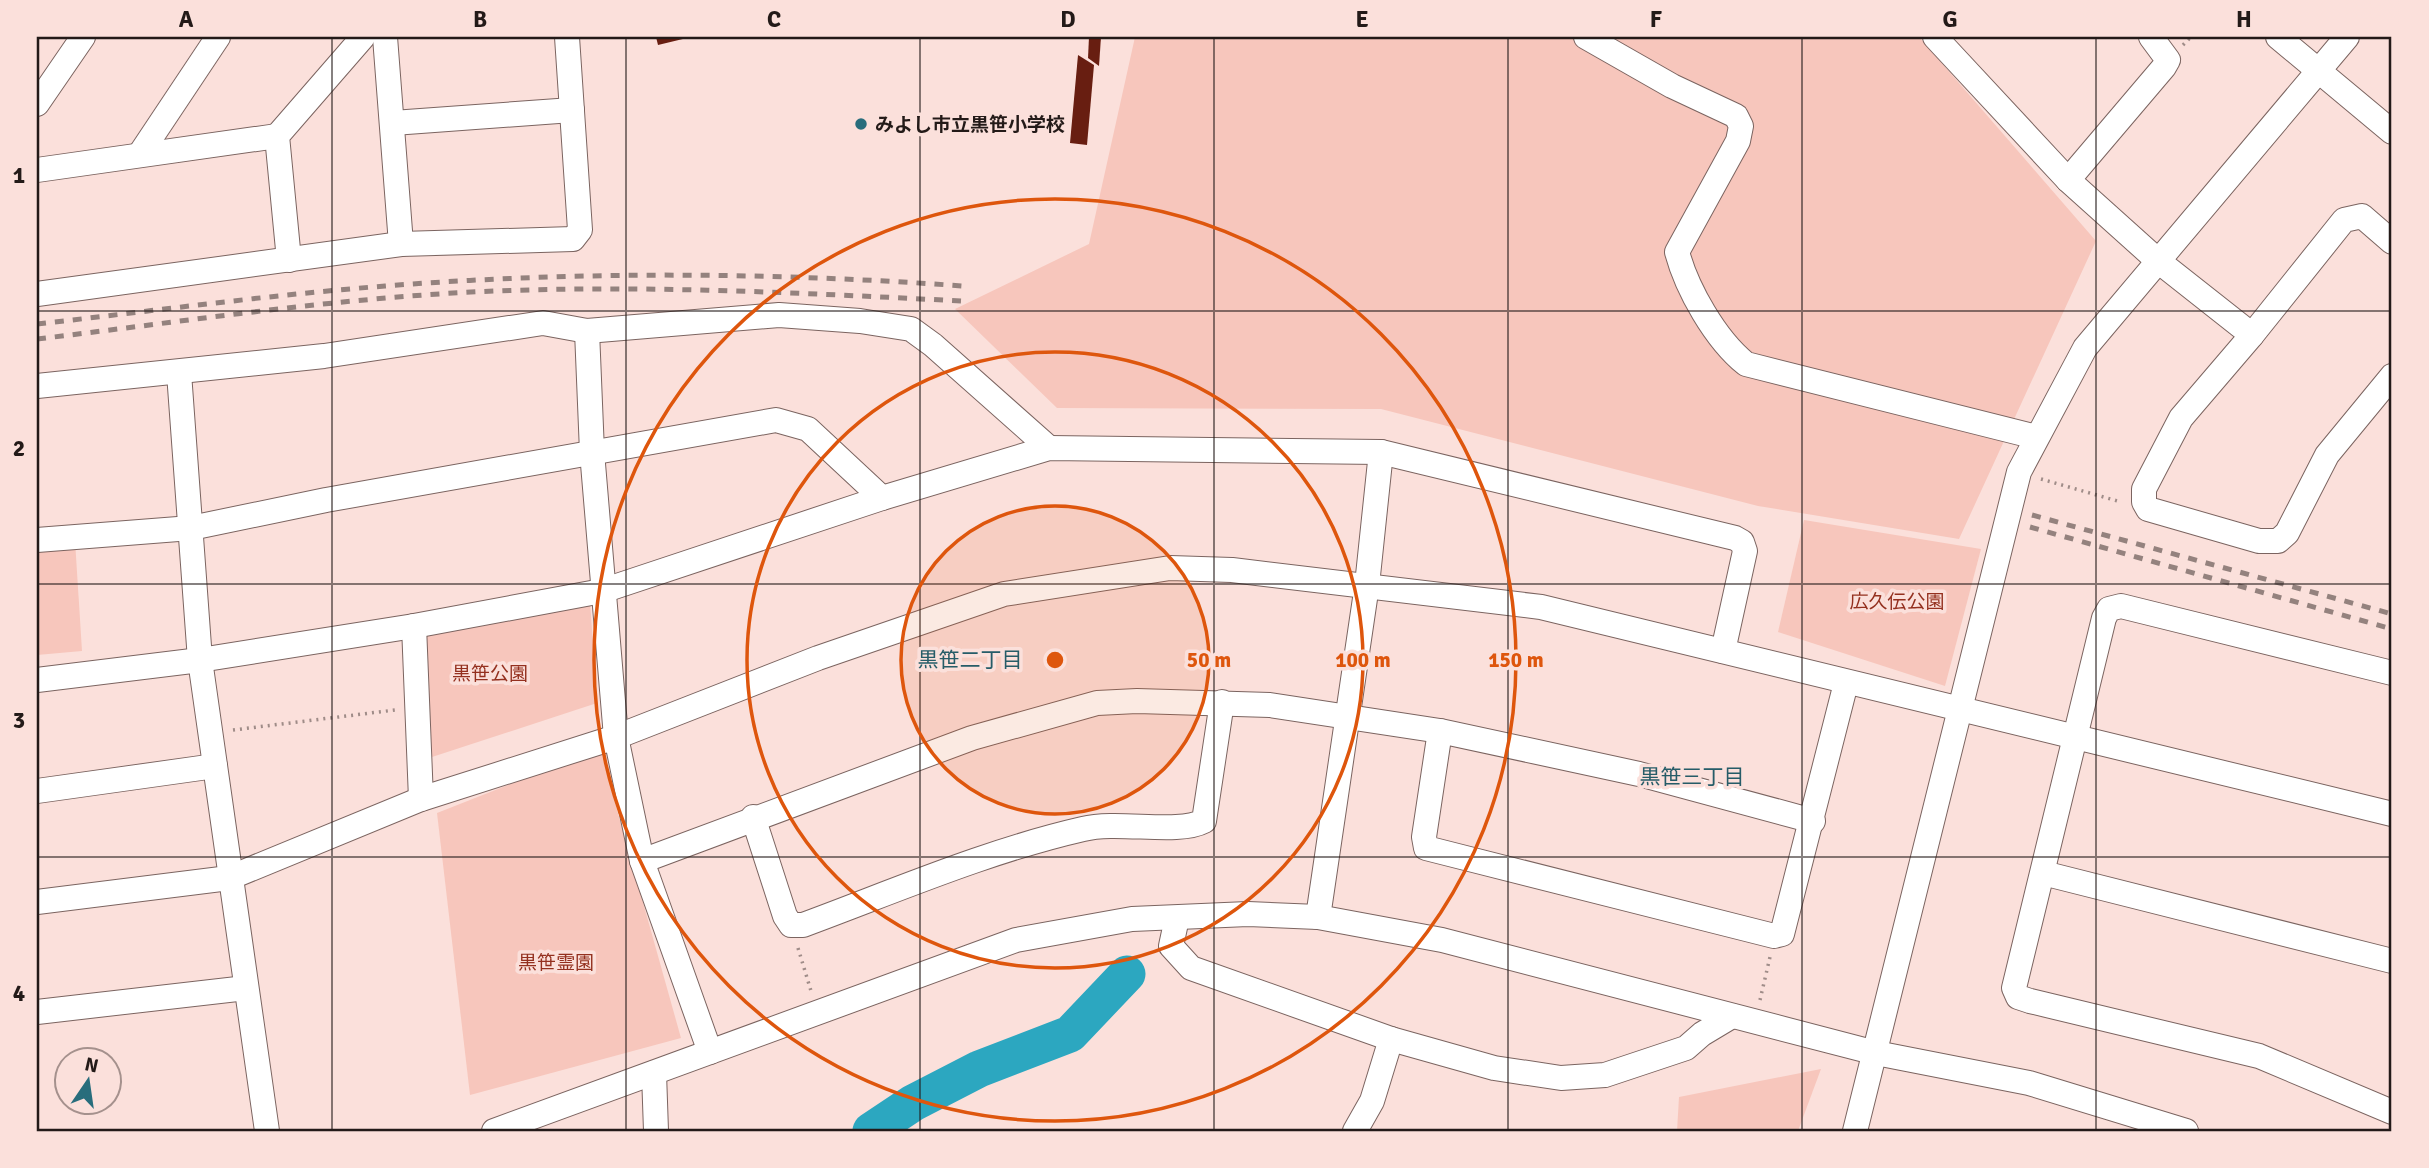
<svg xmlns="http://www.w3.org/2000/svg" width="2429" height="1168" viewBox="0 0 2429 1168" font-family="Signika,'Noto Sans JP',sans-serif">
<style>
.green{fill:#f7c6bc}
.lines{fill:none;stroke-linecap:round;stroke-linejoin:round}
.river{stroke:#2ca7c0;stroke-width:37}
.building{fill:#681e11}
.minor-casing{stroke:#7b6460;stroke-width:26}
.path{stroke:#9f8c88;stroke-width:3.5;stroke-dasharray:2 5;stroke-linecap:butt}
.minor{stroke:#fff;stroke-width:24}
.rail{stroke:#94827e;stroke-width:5;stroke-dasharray:9 9;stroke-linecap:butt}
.grid{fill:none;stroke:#231a18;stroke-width:2;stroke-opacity:0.55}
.ring{fill:none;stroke:#de560d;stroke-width:3.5}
.poi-dot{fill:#286d7c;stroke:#fbe0db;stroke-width:2.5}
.labels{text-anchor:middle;stroke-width:7;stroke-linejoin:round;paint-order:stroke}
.poi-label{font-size:19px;font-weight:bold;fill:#231a18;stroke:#fbe0db;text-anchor:start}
.park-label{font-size:19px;fill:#94301f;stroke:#fbe0db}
.neighbourhood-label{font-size:21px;fill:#265c68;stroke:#fbe0db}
.centre{fill:#de560d;stroke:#fbe0db;stroke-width:3.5}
.ring-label{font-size:21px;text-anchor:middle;font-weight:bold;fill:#de560d;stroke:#fbe0db;stroke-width:7;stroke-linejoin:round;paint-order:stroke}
.neatline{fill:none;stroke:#231a18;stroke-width:2.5}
.grid-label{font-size:23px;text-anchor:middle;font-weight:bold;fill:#231a18}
</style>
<rect width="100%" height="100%" fill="#fbe0db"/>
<g class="green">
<polygon points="1135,37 1919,37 2096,241 1959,539 1758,506 1381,409 1057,408 955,309 1089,244"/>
<polygon points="1804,520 1981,549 1945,686 1778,632"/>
<polygon points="75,540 82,651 37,655 37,543"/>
<polygon points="589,586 597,703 432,757 414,626"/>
<polygon points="600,749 681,1038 470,1095 437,813"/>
<polygon points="1821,1069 1798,1131 1677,1131 1679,1097"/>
</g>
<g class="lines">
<polyline class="river" points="871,1131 913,1103 979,1069 1070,1034 1127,974"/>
</g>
<g class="building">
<polygon points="656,37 687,37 687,38 658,45"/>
<polygon points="1089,37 1101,37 1099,66 1088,58"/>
<polygon points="1078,55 1094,65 1087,145 1070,143"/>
</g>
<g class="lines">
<g class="minor-casing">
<g id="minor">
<polyline points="385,37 401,244"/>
<path d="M1586,37L1672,86L1736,116L1741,126L1738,141L1677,252C1687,289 1715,339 1746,364L2036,437"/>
<polyline points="1935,37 2068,180 2157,260 2252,335 2181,418 2144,489 2144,502 2148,509 2259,541 2278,541 2287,533 2327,455 2392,376"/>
<polyline points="2278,37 2392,132"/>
<polyline points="37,104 83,37"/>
<polyline points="393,123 572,110"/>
<polyline points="140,154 218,37"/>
<polyline points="37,170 277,136"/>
<polyline points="2068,180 2164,67 2168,60 2151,37"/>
<polyline points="289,260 277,136 363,37"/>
<polyline points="37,294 401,244 573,239 580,230 567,37"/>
<polyline points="587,331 592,452 616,737 642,861 710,1052"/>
<polyline points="2252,335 2344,220 2362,216 2392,242"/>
<polyline points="179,373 200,660 267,1131"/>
<polyline points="37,386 324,356 543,323 587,331 779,315 860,321 911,329 933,345 1049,448"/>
<polyline points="37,540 191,528 326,500 776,420 808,429 882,498"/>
<polyline points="414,626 421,799"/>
<polyline points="2392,673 2121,606 2109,609 2104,618 2014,988 2018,997 2030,1001 2259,1056 2392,1112"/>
<polyline points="37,680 200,660 414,626 602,591 882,498 1049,448 1381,452 1735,538 1742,542 1745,551 1723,651"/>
<polyline points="1440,731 1424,837 1426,848 1774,936 1782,934 1846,683"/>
<polyline points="37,791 215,766"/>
<path d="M753,817L785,916L791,925H803C895,891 987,851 1083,829C1119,820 1177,835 1204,821L1222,702"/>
<polyline points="642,861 972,738 1097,703 1137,701 1270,705 1440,731 1639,774 1813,821"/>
<polyline points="2043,873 2392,961"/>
<polyline points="37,902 229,878 421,799 616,737 818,658 1004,594 1170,568 1232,570 1541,607 2392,814"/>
<polyline points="1318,917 1367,585 1381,452"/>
<polyline points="1177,918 1171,946 1191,968 1391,1039 1494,1068 1561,1078 1605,1075 1686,1048 1702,1034 1732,1016"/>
<polyline points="37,1012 246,988"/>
<polyline points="654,1073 656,1131"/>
<polyline points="494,1131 1016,940 1132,919 1248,914 1318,917 1442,940 1876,1053 2029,1083 2186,1131"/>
<polyline points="1355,1131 1372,1101 1391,1039"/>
<polyline points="1855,1131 2019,472 2085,348 2347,37"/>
</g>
</g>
<g class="path">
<polyline points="2183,45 2191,37"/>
<polyline points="2041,479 2121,502"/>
<polyline points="233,730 395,710"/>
<polyline points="798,948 811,991"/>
<polyline points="1760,1000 1770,957"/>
</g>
<use href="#minor" class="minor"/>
<g class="rail">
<path d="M37,324C153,311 269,295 385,286C577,271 770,272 963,286"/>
<path d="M37,339C189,321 342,297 495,291C651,285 805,293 961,301"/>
<polyline points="2032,515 2392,614"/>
<polyline points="2030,527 2392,629"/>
</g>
</g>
<path class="grid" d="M332,37V1131M626,37V1131M920,37V1131M1214,37V1131M1508,37V1131M1802,37V1131M2096,37V1131M37,311H2392M37,584H2392M37,857H2392"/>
<circle cx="1055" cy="660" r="154" fill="#de560d" fill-opacity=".12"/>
<g class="ring">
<circle cx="1055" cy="660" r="154"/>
<circle cx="1055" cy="660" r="308"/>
<circle cx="1055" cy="660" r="461"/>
</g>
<circle class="poi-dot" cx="861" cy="124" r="7"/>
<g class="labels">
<g class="poi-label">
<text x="875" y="131">みよし市立黒笹小学校</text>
</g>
<g class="park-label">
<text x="1897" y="608">広久伝公園</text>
<text x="490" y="680">黒笹公園</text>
<text x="556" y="969">黒笹霊園</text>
</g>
<g class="neighbourhood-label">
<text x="970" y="667">黒笹二丁目</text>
<text x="1692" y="784">黒笹三丁目</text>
</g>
</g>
<circle cx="1055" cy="660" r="10" class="centre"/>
<g class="ring-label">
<text x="1209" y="667">50 m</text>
<text x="1363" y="667">100 m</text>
<text x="1516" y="667">150 m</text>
</g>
<rect width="2429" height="1168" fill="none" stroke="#fbe0db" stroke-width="77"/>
<g transform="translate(88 1081) rotate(13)"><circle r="33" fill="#fbe0db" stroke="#a5918d" stroke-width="2"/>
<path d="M0-5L12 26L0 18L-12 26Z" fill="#286d7c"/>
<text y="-10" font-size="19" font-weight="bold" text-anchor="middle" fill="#231a18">N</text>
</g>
<rect x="38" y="38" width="2352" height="1092" class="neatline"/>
<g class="grid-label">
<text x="186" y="27">A</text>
<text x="480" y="27">B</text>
<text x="774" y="27">C</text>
<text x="1068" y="27">D</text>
<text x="1362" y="27">E</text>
<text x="1656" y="27">F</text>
<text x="1950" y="27">G</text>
<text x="2244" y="27">H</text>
<text x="19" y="183">1</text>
<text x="19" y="456">2</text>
<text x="19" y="728">3</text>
<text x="19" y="1001">4</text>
</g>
</svg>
